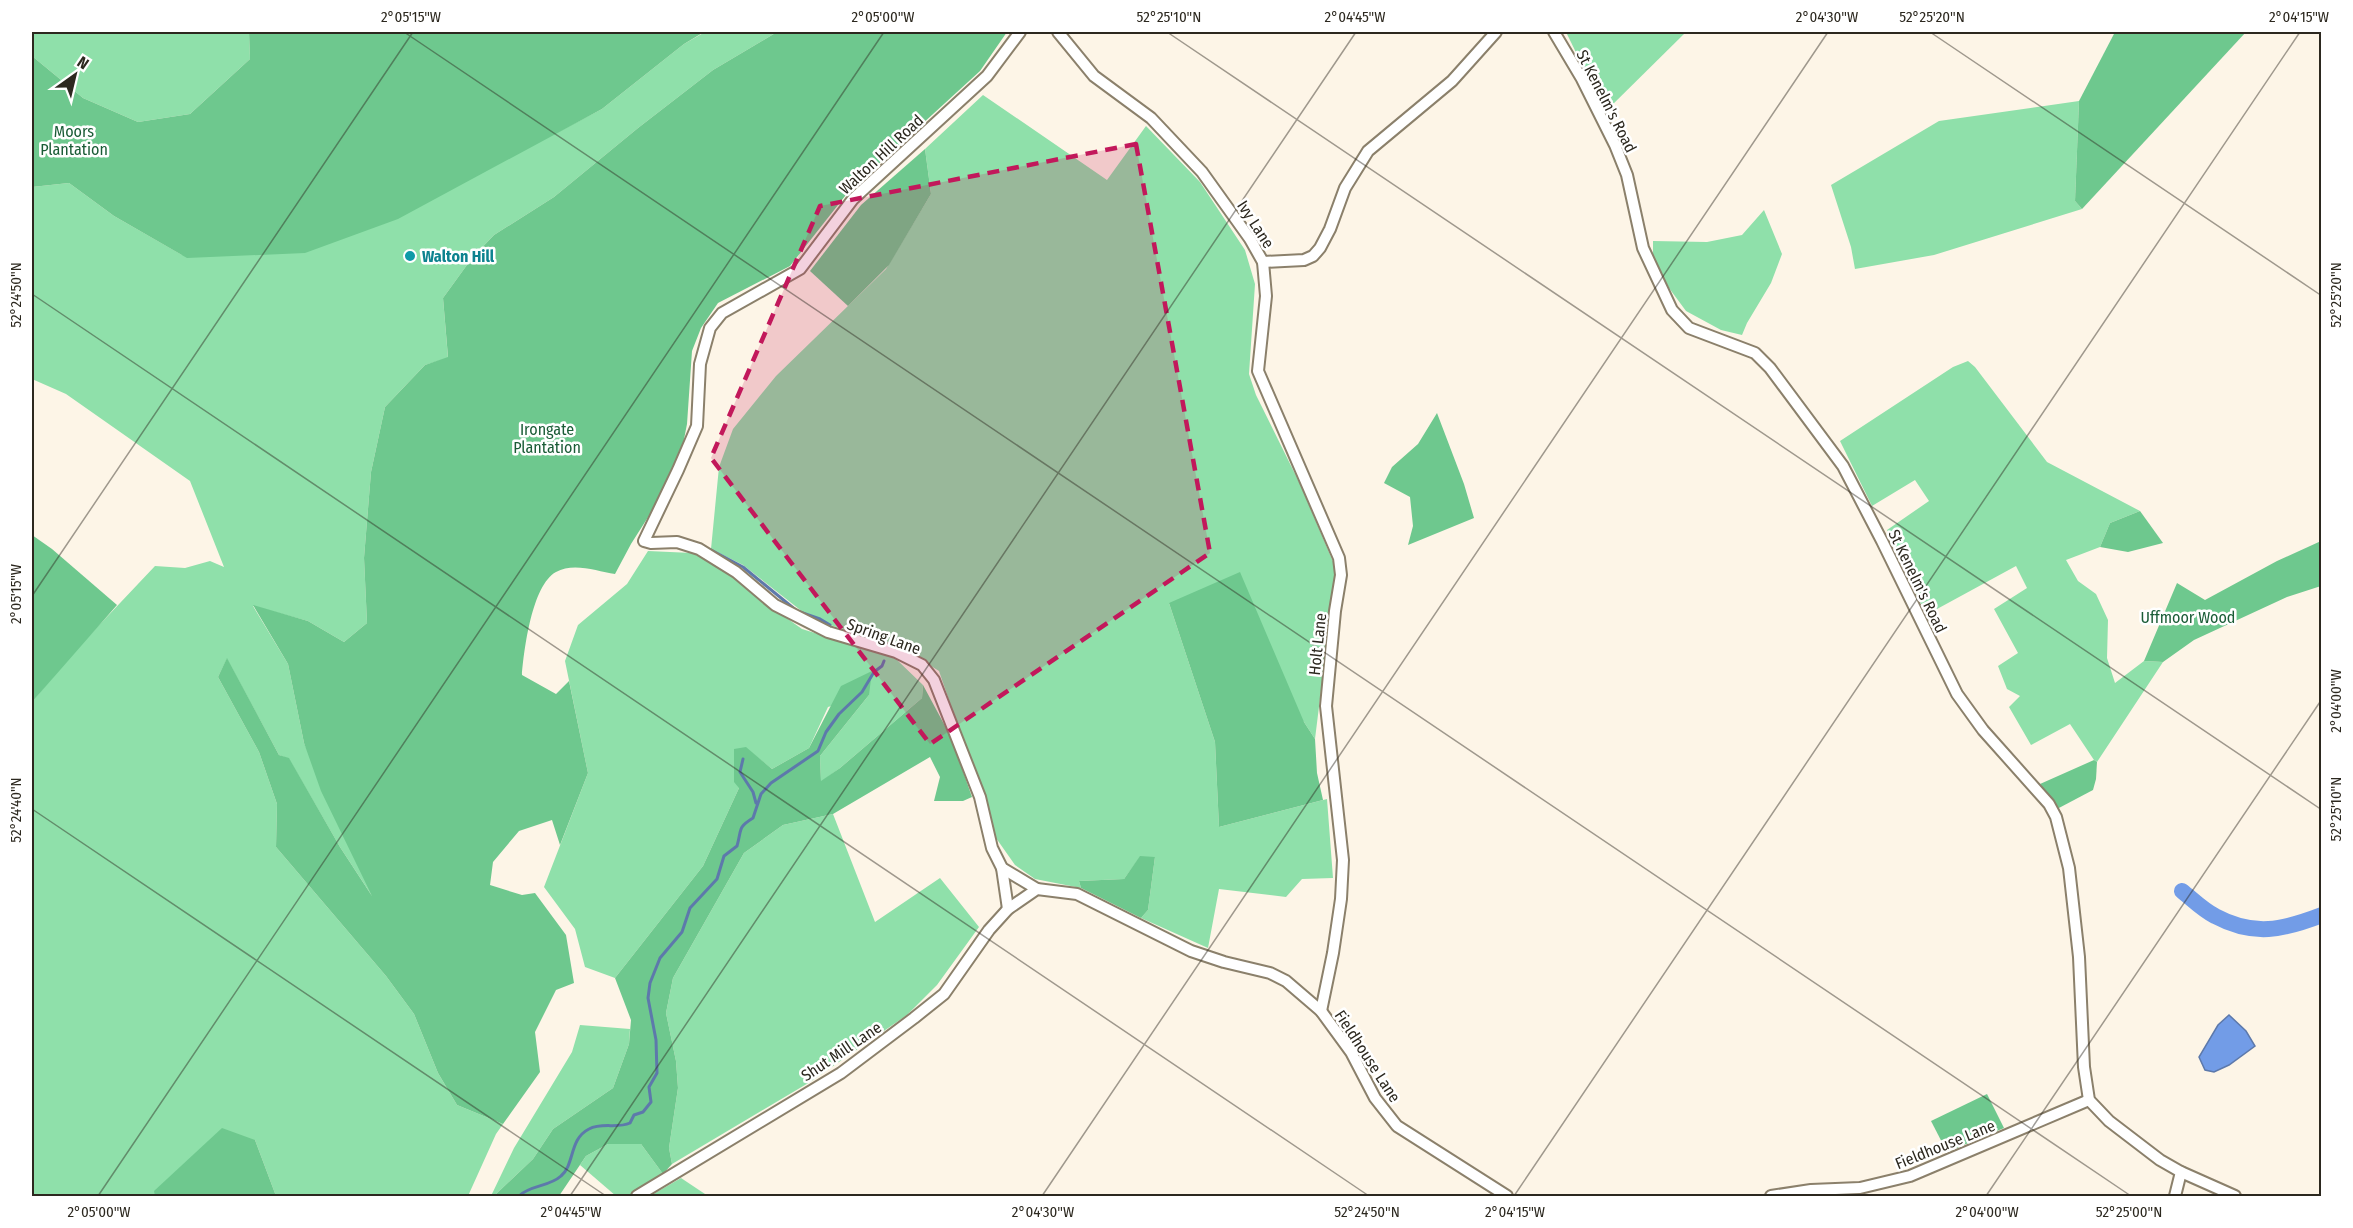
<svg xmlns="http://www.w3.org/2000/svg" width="2353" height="1228" viewBox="0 0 2353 1228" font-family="'Fira Sans Condensed',sans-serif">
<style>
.green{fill:#8fe0aa}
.forest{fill:#6ec88e}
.water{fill:#729ce7;stroke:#5d79ab;stroke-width:1.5}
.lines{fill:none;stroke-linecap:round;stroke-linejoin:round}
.stream{stroke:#5d79ab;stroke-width:3}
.river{stroke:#729ce7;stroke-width:16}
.minor-casing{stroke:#8b806b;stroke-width:14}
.minor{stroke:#fff;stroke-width:10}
.marked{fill:#c2185b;fill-opacity:0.2;stroke:#c2185b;stroke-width:4.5;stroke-dasharray:12 8;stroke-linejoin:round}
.ticks{fill:none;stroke:#2c281f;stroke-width:1.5;stroke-opacity:0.45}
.culture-dot{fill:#0f9aa8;stroke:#fff;stroke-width:2}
.labels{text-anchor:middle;stroke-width:5;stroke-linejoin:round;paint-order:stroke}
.street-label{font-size:16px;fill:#2c281f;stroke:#fff}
.park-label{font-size:16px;fill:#1a5c36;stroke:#fff}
.culture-label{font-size:16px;font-weight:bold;fill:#0d838f;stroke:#fff;text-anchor:start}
.neatline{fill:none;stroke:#2c281f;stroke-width:2}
.ticks-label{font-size:15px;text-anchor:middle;fill:#2c281f}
</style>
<rect width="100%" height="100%" fill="#fdf5e7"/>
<g class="green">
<polygon points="32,32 249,32 250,59 190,114 138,122 83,98 32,56"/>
<polygon points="705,32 777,32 713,70 638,128 554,197 494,235 472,258 443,298 448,358 425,365 385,407 371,472 364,558 367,623 344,642 308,621 253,606 288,664 304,743 376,902 340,847 289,759 279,755 227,659 218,677 259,752 277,804 276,847 386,976 414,1014 438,1073 457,1105 503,1124 496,1134 468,1196 276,1196 255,1140 155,1191 155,1196 32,1196 32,702 69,657 155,566 185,568 210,561 224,567 190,481 66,394 32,379 32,187 69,183 114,216 182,255 503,161 602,109 684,44"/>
<polygon points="1566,32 1686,32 1605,112"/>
<polygon points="983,95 1107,180 1146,126 1200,182 1245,250 1255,284 1249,374 1256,395 1300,484 1334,564 1335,577 1315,739 1304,722 1169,603 1215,742 1219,827 1327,799 1333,878 1302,879 1286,897 1219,889 1208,948 1141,918 1148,910 1155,857 1140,857 1124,879 1079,881 1081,888 1035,879 1015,865 996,838 939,671 897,645 813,620 743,565 711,549 719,467 733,429 776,376 886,269 931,194 925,149"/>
<polygon points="2079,101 2075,201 2082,209 1934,255 1855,269 1851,247 1831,185 1939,121"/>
<polygon points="1764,210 1782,254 1771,283 1747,323 1742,335 1721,330 1686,311 1669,288 1653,255 1653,241 1707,242 1742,235"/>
<polygon points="1968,361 1975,367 2047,462 2140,511 2110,523 2100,547 2066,560 2078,581 2096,594 2108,620 2107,658 2115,683 2144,661 2163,662 2097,762 2094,760 2070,724 2031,745 2009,707 2020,696 2007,689 1998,666 2018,653 1994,609 2027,588 2016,566 1926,615 1887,530 1929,501 1915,480 1872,506 1840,441 1953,367"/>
<polygon points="648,551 692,553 706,558 731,574 753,594 802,629 895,658 923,685 922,698 840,768 821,782 820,756 869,695 828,707 809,748 772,769 746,748 739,788 703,866 615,978 585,967 575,929 544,887 588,773 565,661 578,625 627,584"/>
<polygon points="833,814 875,922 940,878 979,927 937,985 907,1015 810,1082 672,1164 669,1148 678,1088 676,1061 666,1013 673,978 744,853 783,825"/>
<polygon points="580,1025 630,1029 629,1044 613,1088 553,1129 533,1159 494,1196 491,1196 514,1148 572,1052"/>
<polygon points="608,1144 641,1144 663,1174 629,1196 616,1196 580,1165 586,1156"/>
<polygon points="681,1178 708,1196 650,1196"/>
</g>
<g class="forest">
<polygon points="249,32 704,32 684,44 602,109 398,219 305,253 187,258 114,216 69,183 32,187 32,56 83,98 138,122 190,114 250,59"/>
<path d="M777,32H1007L980,71L849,191L790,266L718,303L701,328L692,351L687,424L678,470L631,544L615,574C597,571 573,562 556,572C532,585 524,650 522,675L556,694L569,681L588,773L560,845L552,820L519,831L493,862L490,885L522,895L535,893L566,935L574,983L556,990L535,1032L540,1072L503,1124L457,1105L438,1073L414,1014L386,976L276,847L277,804L259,752L218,677L227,658L279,755L289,758L340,847L372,896L321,791L304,743L288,664L253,605L308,621L344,642L367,623L364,558L371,472L385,407L425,365L448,357L443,298L472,258L494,235L554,197L638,128L713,70Z"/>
<polygon points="2115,32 2246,32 2082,209 2075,201 2079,101"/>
<polygon points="925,149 931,194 889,265 848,306 810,271 861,205"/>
<polygon points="1437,413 1464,484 1474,518 1408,545 1413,526 1410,497 1384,483 1392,467 1418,444"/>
<polygon points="2140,511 2163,543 2128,552 2100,547 2110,523"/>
<polygon points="32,535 52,549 117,605 32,702"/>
<polygon points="2321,541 2321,586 2287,597 2194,640 2163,662 2144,661 2177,583 2205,600 2277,561"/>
<polygon points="1240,572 1304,722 1315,739 1317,773 1323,800 1219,827 1215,742 1169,603"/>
<polygon points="872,671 869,695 820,756 821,781 840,768 922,698 923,685 951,737 972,797 963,801 934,801 940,777 930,757 833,814 783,825 744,853 673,978 666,1013 676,1061 678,1088 669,1148 672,1164 663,1174 641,1144 608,1144 586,1156 559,1196 494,1196 533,1159 553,1129 613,1088 629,1044 631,1020 615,978 703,866 739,788 734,782 734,749 746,747 772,769 809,748 841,686"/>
<polygon points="2094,760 2097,762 2096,779 2093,790 2057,809 2040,784"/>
<polygon points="1140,856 1155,857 1148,910 1141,918 1081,888 1079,881 1124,879"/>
<polygon points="1987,1094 2004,1128 1947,1152 1931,1121"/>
<polygon points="222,1128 255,1140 276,1196 155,1196 154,1191"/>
</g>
<polygon class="water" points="2229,1015 2246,1031 2255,1046 2229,1065 2214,1072 2205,1070 2199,1057 2218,1025"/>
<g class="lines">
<g class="stream">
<polyline points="711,550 743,567 797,611 820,619 830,625"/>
<polyline points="743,759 740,772 753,792 756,803"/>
<path d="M519,1196C530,1185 549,1187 561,1176C575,1164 569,1139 589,1129C602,1122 617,1129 630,1123L634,1115L643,1112L651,1102L649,1087L657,1073L656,1040L648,998L650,983L660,958L682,932L690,908L717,879L724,856L737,846C742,829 737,828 753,818L761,794L771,783L818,751L826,732L839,714L862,692L874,672L882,666L884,661"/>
</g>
<path class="river" d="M2182,891C2192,899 2203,910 2215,916C2254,937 2283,930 2322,915"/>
<g class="minor-casing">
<g id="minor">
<polyline points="1020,32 987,76 853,199 800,269 722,313 710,328 700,364 697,426 678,470 644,541 651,543 677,542 699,549 736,572 775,605 828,632 896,652 922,665 934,680 980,797 992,848 1002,868 1037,889"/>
<polyline points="1058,32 1094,76 1151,118 1202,172 1250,239 1263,262 1266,296 1258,371 1339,558 1341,575 1335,611 1326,706 1343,860 1341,899 1333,953 1321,1011"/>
<polyline points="1554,32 1582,79 1615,145 1627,175 1643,248 1672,310 1689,328 1755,353 1770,368 1843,466 1882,541 1957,694 1983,730 2049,804 2056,817 2069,868 2079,957 2084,1067 2089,1100 2109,1121 2160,1160 2181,1172 2235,1196"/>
<polyline points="1263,262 1304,260 1313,256 1320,248 1330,229 1345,188 1368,151 1452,81 1496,32"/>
<polyline points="1002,868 1008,909"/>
<polyline points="637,1196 841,1073 914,1018 944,994 989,930 1008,909 1037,889 1077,894 1191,951 1224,962 1270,973 1286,981 1321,1011 1351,1052 1375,1098 1397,1126 1507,1196"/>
<polyline points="1771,1196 1811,1190 1860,1188 1910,1176 2089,1100"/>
<polyline points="2175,1196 2181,1172"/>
</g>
</g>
<use href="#minor" class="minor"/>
</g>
<path class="marked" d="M1136,144L1210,553L930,744L711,458L820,206Z"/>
<path class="ticks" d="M404,32L2131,1196M1167,32L2322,810M1930,32L2322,296M32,294L1369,1196M32,596L413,32M32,809L606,1196M98,1196L884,32M570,1196L1356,32M1042,1196L1828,32M1514,1196L2300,32M1986,1196L2322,699"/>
<circle class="culture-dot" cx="410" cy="256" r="6"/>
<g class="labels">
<g class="street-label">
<text transform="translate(1607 101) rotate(63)" y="6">St Kenelm's Road</text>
<text transform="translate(881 154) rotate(-43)" y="6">Walton Hill Road</text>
<text transform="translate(1256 224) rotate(57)" y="6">Ivy Lane</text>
<text transform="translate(1918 581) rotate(64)" y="6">St Kenelm's Road</text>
<text transform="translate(884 636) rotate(20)" y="6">Spring Lane</text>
<text transform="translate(1317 644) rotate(-84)" y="6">Holt Lane</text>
<text transform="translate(841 1051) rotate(-34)" y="6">Shut Mill Lane</text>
<text transform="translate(1368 1056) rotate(57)" y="6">Fieldhouse Lane</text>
<text transform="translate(1945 1144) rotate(-22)" y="6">Fieldhouse Lane</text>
</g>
<g class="park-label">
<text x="74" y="137">Moors<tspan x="74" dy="18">Plantation</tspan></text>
<text x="547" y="435">Irongate<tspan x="547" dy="18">Plantation</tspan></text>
<text x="2188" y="623">Uffmoor Wood</text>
</g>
<g class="culture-label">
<text x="422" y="262">Walton Hill</text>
</g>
</g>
<rect width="2353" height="1228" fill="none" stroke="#ffffff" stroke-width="66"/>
<g transform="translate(75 75) rotate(34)" stroke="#ffffff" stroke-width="4.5" paint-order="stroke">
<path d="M0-4.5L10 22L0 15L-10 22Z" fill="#2c281f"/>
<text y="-9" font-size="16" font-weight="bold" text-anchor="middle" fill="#2c281f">N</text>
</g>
<rect x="33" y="33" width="2287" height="1162" class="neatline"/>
<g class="ticks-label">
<text x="411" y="22">2°05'15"W</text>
<text x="883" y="22">2°05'00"W</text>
<text x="1169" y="22">52°25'10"N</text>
<text x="1355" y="22">2°04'45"W</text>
<text x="1827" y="22">2°04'30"W</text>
<text x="1932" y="22">52°25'20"N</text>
<text x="2299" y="22">2°04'15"W</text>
<text transform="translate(2336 295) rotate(-90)" y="5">52°25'20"N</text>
<text transform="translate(16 295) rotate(-90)" y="5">52°24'50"N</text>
<text transform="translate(16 594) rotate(-90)" y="5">2°05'15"W</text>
<text transform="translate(2336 701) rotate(-90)" y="5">2°04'00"W</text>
<text transform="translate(2336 809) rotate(-90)" y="5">52°25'10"N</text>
<text transform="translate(16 810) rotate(-90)" y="5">52°24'40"N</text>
<text x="99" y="1217">2°05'00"W</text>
<text x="571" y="1217">2°04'45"W</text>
<text x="1043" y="1217">2°04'30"W</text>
<text x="1367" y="1217">52°24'50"N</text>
<text x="1515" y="1217">2°04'15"W</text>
<text x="1987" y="1217">2°04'00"W</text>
<text x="2129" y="1217">52°25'00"N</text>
</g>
</svg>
